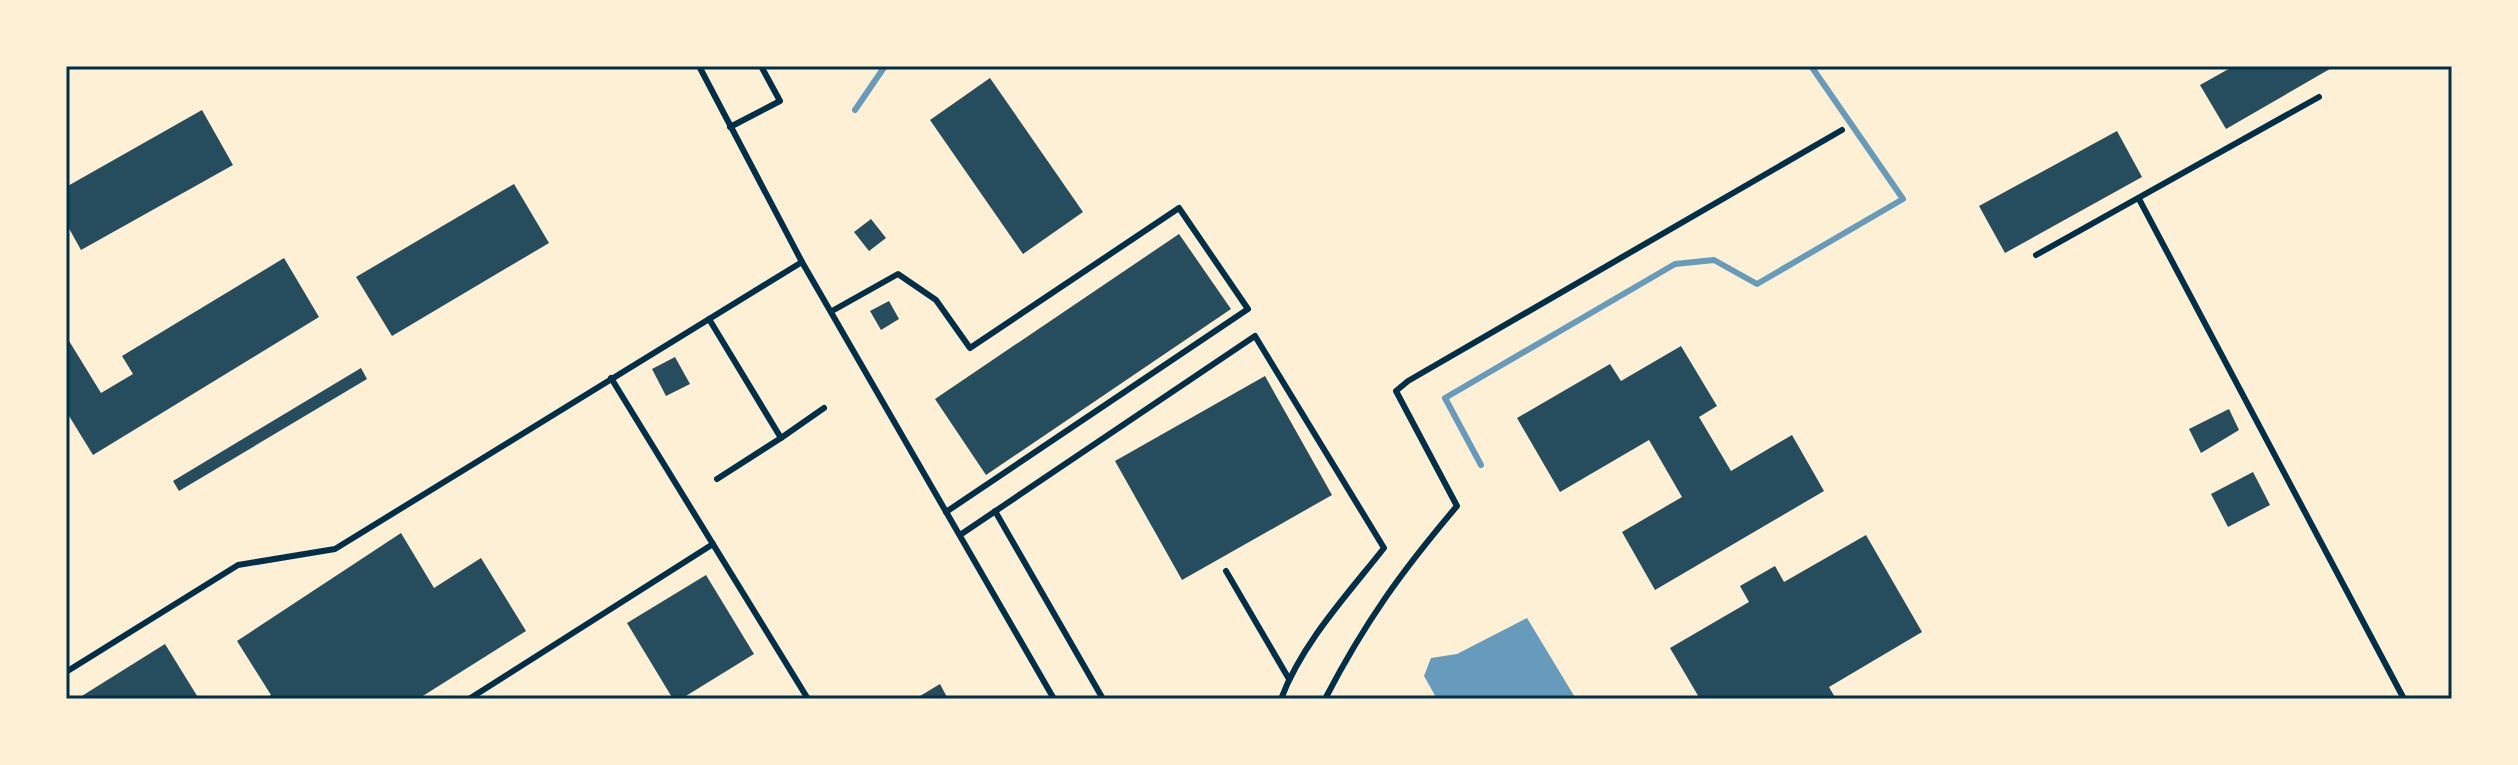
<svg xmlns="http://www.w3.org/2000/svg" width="2518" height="765" viewBox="0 0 2518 765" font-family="'Source Sans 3',sans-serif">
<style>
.water{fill:#669bbc}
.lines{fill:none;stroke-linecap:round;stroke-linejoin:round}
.stream{stroke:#669bbc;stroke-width:6}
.building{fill:#264d5e}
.service{stroke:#003049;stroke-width:6}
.neatline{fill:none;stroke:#003049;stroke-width:3}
</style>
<rect width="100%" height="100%" fill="#fdf0d5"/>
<polygon class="water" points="1527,618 1576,699 1437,699 1424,676 1431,658 1457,654"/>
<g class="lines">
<g class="stream">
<polyline points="855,110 885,66"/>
<polyline points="1481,465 1445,398 1675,264 1714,260 1757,284 1903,199 1811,66"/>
</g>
</g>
<g class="building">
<polygon points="2234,66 2335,66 2226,129 2200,85"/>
<polygon points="990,78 1083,212 1023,254 930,120"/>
<polygon points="202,110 233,165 81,250 66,223 66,187"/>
<polygon points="2117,131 2142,177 2005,253 1979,206"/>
<polygon points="514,184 549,243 392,336 356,277"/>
<polygon points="871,219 886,238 869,251 854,232"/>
<polygon points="1179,234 1231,309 986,475 935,399"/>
<polygon points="284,258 319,317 93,455 66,411 66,336 101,393 133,374 122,356"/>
<polygon points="889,301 899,319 881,330 870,311"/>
<polygon points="1681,346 1717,406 1699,417 1731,471 1792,435 1824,491 1655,590 1622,532 1682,497 1649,440 1560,492 1517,418 1610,364 1621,381"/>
<polygon points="675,357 690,384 666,396 652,369"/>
<polygon points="361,368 367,379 179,491 173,481"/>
<polygon points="1265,376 1332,495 1182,580 1115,461"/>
<polygon points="2229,409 2239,430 2201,453 2189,429"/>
<polygon points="2253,472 2270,505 2228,527 2211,494"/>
<polygon points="401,533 434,588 481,558 526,631 418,699 264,699 271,695 237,641"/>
<polygon points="1866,535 1922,632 1829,687 1836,699 1700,699 1670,648 1749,602 1740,586 1775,566 1784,582"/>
<polygon points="706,575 754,654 681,699 673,699 627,623"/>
<polygon points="165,644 199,699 77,699"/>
<polygon points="940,684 948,699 915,699"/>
</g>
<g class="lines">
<g class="service">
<polyline points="699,66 802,262 1054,699"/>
<polyline points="730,127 780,101 761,66"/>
<polyline points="2139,199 2404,699"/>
<polyline points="2036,255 2319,97"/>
<polyline points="832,311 898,274 936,300 970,348 1179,208 1248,309 946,512"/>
<polyline points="709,319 781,438 824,408"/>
<polyline points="611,378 808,699"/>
<polyline points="717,479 781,438"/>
<polyline points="995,511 1103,699"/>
<path d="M960,535L1255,336L1384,548C1347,595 1302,643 1281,699"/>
<polyline points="1226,571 1289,679"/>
<polyline points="66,672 238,565 335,549 802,262"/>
<polyline points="469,699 713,544"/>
<path d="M1325,699C1365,622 1401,572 1457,506L1396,391L1408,381L1842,130"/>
</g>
</g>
<rect width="2518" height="765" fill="none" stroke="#fdf0d5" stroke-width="136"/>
<rect x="68" y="68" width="2382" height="629" class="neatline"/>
</svg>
